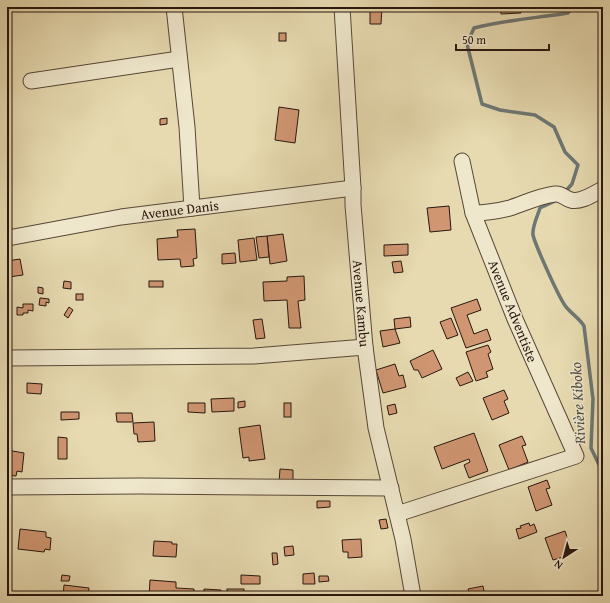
<svg xmlns="http://www.w3.org/2000/svg" width="610" height="603" viewBox="0 0 610 603" font-family="'Gentium Book Plus',serif">
<style>
.lines{fill:none;stroke-linecap:round;stroke-linejoin:round}
.stream{stroke:#6d7773;stroke-width:3.5}
.building{fill:#cf9671;stroke:#28160f}
.minor-casing{stroke:#584737;stroke-width:17}
.minor{stroke:#efe7cc;stroke-width:15}
.labels{text-anchor:middle;stroke-width:3;stroke-linejoin:round;paint-order:stroke}
.street-label{font-size:14px;fill:#28160f;stroke:#efe7cc}
.water-label{font-size:15px;font-style:italic;fill:#504f49;stroke:#efe7cc}
</style>
<rect width="100%" height="100%" fill="#e7dab0"/>
<filter id="stains"><feTurbulence type="fractalNoise" baseFrequency=".005" numOctaves="4"/><feColorMatrix values="0 0 0 0 .2 0 0 0 0 .09 0 0 0 0 .02 0 0 0 .5 -.17"/></filter>
<radialGradient id="worn" r=".72"><stop offset=".6" stop-color="#630" stop-opacity="0"/><stop offset="1" stop-color="#630" stop-opacity=".3"/></radialGradient>
<g class="lines">
<g class="stream">
<path d="M564,193L572,184L578,165L565,152L554,127L535,115L500,110L482,104L467,44L474,28C505,20 537,18 568,13L573,7"/>
<path d="M555,201L540,208C538,215 532,226 533,235C535,244 560,301 567,308C573,315 579,318 584,326L593,399L591,448L603,473"/>
</g>
</g>
<g class="building">
<polygon points="370,7 382,7 381,24 370,24"/>
<polygon points="500,7 520,7 521,13 501,14"/>
<rect x="279" y="33" width="7" height="8"/>
<polygon points="279,107 299,110 295,143 275,140"/>
<polygon points="167,118 167,124 160,125 160,119"/>
<polygon points="449,206 451,230 430,232 427,208"/>
<polygon points="195,229 197,258 193,259 194,266 181,267 180,259 158,260 157,239 178,237 177,230"/>
<polygon points="283,234 287,261 270,264 267,236"/>
<polygon points="267,236 269,257 259,258 256,237"/>
<polygon points="254,238 257,260 240,262 238,240"/>
<polygon points="408,244 408,255 384,256 384,245"/>
<polygon points="235,253 236,263 222,264 222,254"/>
<polygon points="20,259 23,275 9,277 7,261"/>
<polygon points="401,261 403,272 394,273 392,262"/>
<polygon points="304,276 305,300 298,301 301,328 289,328 287,300 264,301 263,282 287,281 287,277"/>
<polygon points="64,281 71,282 71,289 63,288"/>
<rect x="149" y="281" width="14" height="6"/>
<polygon points="38,287 43,288 43,294 38,293"/>
<rect x="76" y="294" width="7" height="6"/>
<polygon points="40,298 49,299 49,303 46,302 46,306 39,305"/>
<polygon points="477,299 481,310 467,315 474,334 487,329 491,340 466,348 451,308"/>
<polygon points="23,304 33,304 33,311 28,310 28,313 23,313 23,315 17,315 17,307 23,308"/>
<polygon points="69,307 73,310 68,318 64,315"/>
<polygon points="410,317 411,327 395,329 394,319"/>
<polygon points="451,318 458,335 447,339 440,322"/>
<polygon points="262,319 265,338 256,339 253,320"/>
<polygon points="395,329 400,343 383,347 380,331"/>
<polygon points="488,345 491,352 488,354 493,369 486,372 488,377 476,381 466,352"/>
<polygon points="433,350 442,369 422,378 418,370 414,370 410,361"/>
<polygon points="395,364 399,376 403,375 406,387 383,393 376,370"/>
<polygon points="468,372 473,381 460,386 456,378"/>
<polygon points="27,383 42,384 41,394 27,393"/>
<polygon points="504,390 508,399 504,401 509,413 492,420 483,398"/>
<polygon points="234,398 234,411 212,412 211,399"/>
<polygon points="245,401 245,407 238,408 238,402"/>
<polygon points="188,403 205,403 205,413 188,412"/>
<rect x="284" y="403" width="7" height="14"/>
<polygon points="395,404 397,413 389,415 387,406"/>
<polygon points="61,412 79,412 79,419 61,420"/>
<polygon points="116,413 132,413 133,422 117,422"/>
<polygon points="154,422 155,441 138,442 137,434 134,434 133,423"/>
<polygon points="260,425 265,459 249,461 249,457 243,458 239,428"/>
<polygon points="474,433 488,471 469,478 464,465 470,462 469,459 442,469 434,447"/>
<polygon points="522,436 526,445 522,446 528,462 509,470 499,445"/>
<polygon points="58,437 67,438 67,459 58,459"/>
<polygon points="7,450 24,453 22,472 17,471 16,476 7,475"/>
<polygon points="280,469 293,470 293,483 279,483"/>
<polygon points="547,480 550,488 546,489 552,505 536,511 528,487"/>
<polygon points="317,501 330,501 330,507 317,508"/>
<polygon points="386,519 388,528 381,529 379,520"/>
<polygon points="529,523 530,526 534,524 537,532 519,539 516,529 521,528 520,526"/>
<polygon points="20,529 46,532 46,537 51,538 50,550 45,549 44,552 18,549"/>
<polygon points="565,531 568,540 566,541 570,555 553,560 545,538"/>
<polygon points="361,539 362,557 348,558 348,552 343,552 342,540"/>
<polygon points="154,541 172,542 172,544 177,544 176,557 153,556"/>
<polygon points="293,546 294,555 285,556 284,547"/>
<polygon points="272,553 277,553 278,564 273,565"/>
<polygon points="314,573 315,584 303,584 303,574"/>
<polygon points="62,575 70,576 69,581 61,581"/>
<polygon points="241,575 260,576 260,584 241,584"/>
<polygon points="319,576 328,576 329,581 319,582"/>
<polygon points="150,580 176,582 176,588 194,589 194,596 149,596"/>
<polygon points="64,585 89,588 88,596 63,596"/>
<polygon points="483,586 485,596 470,596 468,589"/>
<polygon points="204,589 221,590 221,596 204,596"/>
<rect x="227" y="589" width="17" height="7"/>
</g>
<g class="lines">
<g class="minor-casing">
<g id="minor">
<polyline points="174,7 187,127 192,208"/>
<path id="s1" d="M342,7L353,188V205L365,347L376,428L403,539L413,596"/>
<polyline points="31,81 179,59"/>
<path d="M473,213C486,213 498,211 510,208C525,203 539,196 555,194C562,193 565,199 571,200C581,203 595,193 603,189"/>
<path id="s2" d="M8,238L121,217L353,188"/>
<polyline points="7,358 254,356 365,347"/>
<polyline points="7,487 139,486 391,488"/>
<polyline points="397,514 576,456 515,319 473,213 462,161"/>
</g>
</g>
<use href="#minor" class="minor"/>
</g>
<g class="labels">
<g class="street-label">
<text dy="5" stroke="none"><textPath href="#s2" startOffset="174">Avenue Danis</textPath></text>
<text dy="5" stroke="none"><textPath href="#s1" startOffset="297">Avenue Kambu</textPath></text>
<text transform="translate(513 311) rotate(68)" y="5">Avenue Adventiste</text>
</g>
<g class="water-label">
<text transform="translate(578 403) rotate(-93)" y="5">Rivière Kiboko</text>
</g>
</g>
<rect width="610" height="603" fill="none" stroke="#e7dab0" stroke-width="24"/>
<rect x="8" y="8" width="594" height="587" fill="none" stroke="#28160f" stroke-width="2"/>
<rect x="12" y="12" width="586" height="579" fill="none" stroke="#28160f"/>
<g transform="translate(564 557) rotate(216)" stroke="#efe7cc" stroke-width="3" paint-order="stroke">
<path d="M0-3L7 15L0 10L-7 15Z" fill="#28160f"/>
<text y="-6" font-size="11" font-weight="bold" text-anchor="middle" fill="#28160f">N</text>
</g>
<path d="M456 44v6h93v-6" fill="none" stroke="#28160f" stroke-width="2"/>
<text x="462" y="44" font-size="12" fill="#28160f" stroke="#efe7cc" stroke-width="3" paint-order="stroke">50 m</text>
<rect width="100%" height="100%" filter="url(#stains)"/>
<rect width="100%" height="100%" fill="url(#worn)"/>
</svg>
